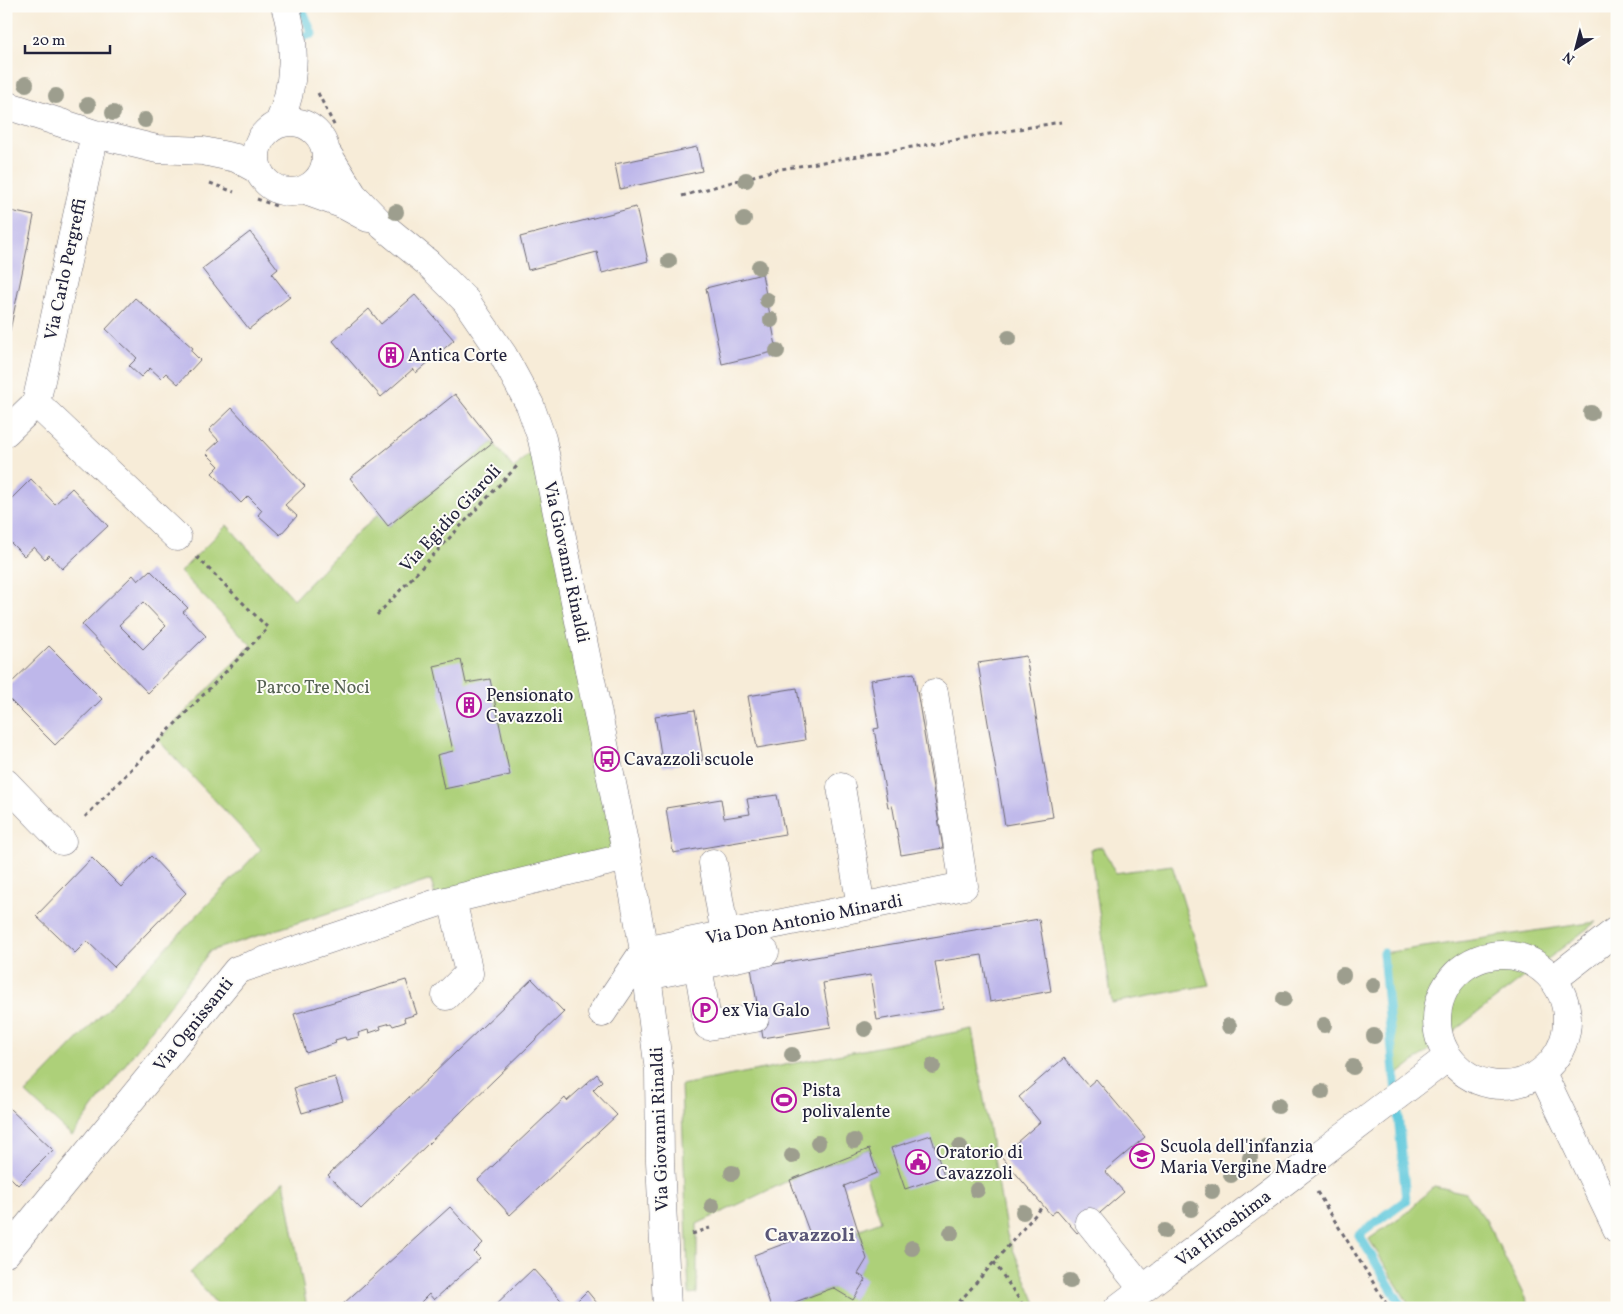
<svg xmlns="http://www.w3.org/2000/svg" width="1623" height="1314" font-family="Vollkorn,serif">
<rect width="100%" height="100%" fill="#fdfcf7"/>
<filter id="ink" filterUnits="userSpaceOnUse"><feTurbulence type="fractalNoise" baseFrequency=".02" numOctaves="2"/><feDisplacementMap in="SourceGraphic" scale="10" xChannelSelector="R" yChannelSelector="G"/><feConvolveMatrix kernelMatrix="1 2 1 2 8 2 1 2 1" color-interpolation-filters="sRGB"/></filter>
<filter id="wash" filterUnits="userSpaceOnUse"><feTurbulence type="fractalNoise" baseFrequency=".0096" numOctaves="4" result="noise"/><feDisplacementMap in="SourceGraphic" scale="20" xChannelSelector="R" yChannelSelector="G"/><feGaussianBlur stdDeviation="1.12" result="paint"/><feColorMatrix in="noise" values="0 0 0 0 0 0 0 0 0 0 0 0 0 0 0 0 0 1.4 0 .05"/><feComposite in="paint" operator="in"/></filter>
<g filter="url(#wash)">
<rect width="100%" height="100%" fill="#f7ecd8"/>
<path fill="#add079" stroke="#68795a" d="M542,439L627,857L437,903L431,880L210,951L72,1136L26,1093L261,849L158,740L251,645L180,572L227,525L294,599L361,529L379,514L389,526L493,442L514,469Z
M1102,847L1115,873L1172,865L1209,985L1112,1003L1090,849Z
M1596,922L1394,1077L1383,953Z
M972,1029L1007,1235L1038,1308H779L833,1288L858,1274L866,1259L858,1230L881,1221L866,1177L877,1172L869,1149L790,1180L697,1224V1293L689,1294L681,1085Z
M284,1181L307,1308H220L190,1273Z
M1434,1186L1466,1193L1486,1220L1530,1308H1411L1369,1239L1406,1213Z"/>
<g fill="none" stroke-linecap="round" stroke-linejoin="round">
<path stroke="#5fc8db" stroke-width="9" d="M301,6L312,34L305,36
M1383,953L1406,1200L1359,1235L1403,1308"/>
</g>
<g id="blocks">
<path fill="#beb7ea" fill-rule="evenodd" d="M697,147L702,171L620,189L615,164Z
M636,207L648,261L602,273L597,252L528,270L520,237Z
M6,210L34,216L8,340H6Z
M250,232L278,269L272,274L290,297L249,329L202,269Z
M762,274L777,351L722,364L706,288Z
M415,295L454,340L416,373L413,369L381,397L333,341L369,309L381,324Z
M135,298L193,348L191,351L200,360L178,384L166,373L161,378L150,368L141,377L129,366L137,358L106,329Z
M455,394L493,442L388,526L350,478Z
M232,408L305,486L285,505L297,516L280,535L258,515L262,510L248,496L241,503L212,473L219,466L206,453L219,441L209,430Z
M31,479L55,504L72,488L108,526L62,569L49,555L45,559L34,547L24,556L6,538V504Z
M150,570L188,608L183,612L206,636L148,693L82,625L133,575L138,581ZM143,602L166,626L143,649L119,625Z
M49,646L102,699L55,745L6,696V688Z
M1026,656L1053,817L1005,825L978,663Z
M461,660L466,683L490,679L510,775L444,789L437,755L453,751L434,666Z
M914,673L943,848L901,855L893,809L892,806L888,807L874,729L879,728L871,680Z
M797,688L805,740L757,748L748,696Z
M695,710L703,760L663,767L655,716Z
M777,795L785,834L673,853L666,808L721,799L724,818L750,814L747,799Z
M151,856L186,893L114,967L87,941L75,953L36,916L92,858L121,887Z
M1039,919L1051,991L990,1002L982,955L935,962L943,1009L877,1020L870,975L823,983L831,1027L763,1038L751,968Z
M532,979L564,1012L361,1209L328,1175Z
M406,980L417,1014L404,1018L405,1022L393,1026L391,1023L380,1026L381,1029L369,1033L368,1030L358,1033L359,1037L346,1040L345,1037L335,1040L336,1043L306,1053L294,1014Z
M1064,1058L1088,1086L1096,1079L1145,1137L1105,1171L1124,1192L1077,1233L1057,1210L1051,1215L1001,1156L1040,1122L1019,1097Z
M597,1074L602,1081L593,1090L617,1115L510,1215L478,1180L565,1098L567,1101Z
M335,1077L343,1101L302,1113L294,1088Z
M9,1108L53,1150L18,1185L6,1173V1109Z
M931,1135L944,1176L905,1189L891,1148Z
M869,1149L877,1173L844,1186L867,1259L858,1274L866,1279L853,1300L833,1288L779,1308H771L754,1255L810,1234L790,1180Z
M450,1207L483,1243L474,1252L480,1258L434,1300L429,1294L421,1302L427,1308H347L343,1304Z
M533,1269L568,1308H492Z
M587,1291L601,1308H570Z"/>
</g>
</g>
<g filter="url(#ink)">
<use href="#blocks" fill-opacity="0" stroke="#6d6972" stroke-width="1"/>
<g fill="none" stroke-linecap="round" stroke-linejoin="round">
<defs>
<path id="minor" d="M6,105L95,134L157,149L203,151L236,158L258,170
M256 157a35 35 0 1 1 70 0a35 35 0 1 1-70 0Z
M279,123C295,87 297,43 285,6
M95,134L36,403L177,537
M327,153L353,195L383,226L428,263L466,301L503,355L530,405L542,439L627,857L644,951L659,1071L660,1161L667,1308
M303,190L342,204L368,218
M6,432L36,403
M6,783L62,841
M841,787L861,907
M713,863L725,935
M1437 1020a65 65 0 1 1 130 0a65 65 0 1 1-130 0Z
M698,966L708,1026L755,1018
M647,976L765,952
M1554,979L1617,930
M446,996L469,973L452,900
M602,1013L644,951L964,886L934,693
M1542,1073L1617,1229
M1089,1222L1143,1289
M6,1253L237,970L437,903L627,857
M1118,1308L1448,1057"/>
</defs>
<use href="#minor" stroke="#6d6972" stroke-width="29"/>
<path stroke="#6d6972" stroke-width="3" stroke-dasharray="4 4" stroke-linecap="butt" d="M318,93L335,127
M210,183L234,192
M682,196L775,170L1061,122
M257,199L279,207
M377,615L518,465
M85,817L268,628L197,557
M1434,1034C1421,976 1483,931 1535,957
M1317,1192L1389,1308
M692,1234L710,1228
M994,1262L1025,1308
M954,1308L1043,1206"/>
<use href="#minor" stroke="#fff" stroke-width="28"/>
</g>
<g fill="#9d9e8e">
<circle cx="26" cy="84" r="8"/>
<circle cx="56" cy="96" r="8"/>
<circle cx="88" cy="105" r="8"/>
<circle cx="113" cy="113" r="8"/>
<circle cx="145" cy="120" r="8"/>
<circle cx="746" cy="180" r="8"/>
<circle cx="396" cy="212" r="8"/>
<circle cx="744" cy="219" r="8"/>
<circle cx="669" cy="261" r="8"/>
<circle cx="759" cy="267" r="8"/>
<circle cx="767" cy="300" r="8"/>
<circle cx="771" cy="320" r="8"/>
<circle cx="1009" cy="338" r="8"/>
<circle cx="777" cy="351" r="8"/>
<circle cx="1591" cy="413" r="8"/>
<circle cx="1343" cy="975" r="8"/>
<circle cx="1373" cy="985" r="8"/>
<circle cx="1284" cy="999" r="8"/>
<circle cx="1324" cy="1025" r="8"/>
<circle cx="1229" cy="1026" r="8"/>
<circle cx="865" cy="1029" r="8"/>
<circle cx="1374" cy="1036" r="8"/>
<circle cx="792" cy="1055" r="8"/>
<circle cx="933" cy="1066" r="8"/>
<circle cx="1353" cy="1067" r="8"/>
<circle cx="1322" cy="1092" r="8"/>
<circle cx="1278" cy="1106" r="8"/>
<circle cx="854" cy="1141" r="8"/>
<circle cx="818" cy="1143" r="8"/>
<circle cx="1267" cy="1146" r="8"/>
<circle cx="960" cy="1147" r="8"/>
<circle cx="792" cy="1156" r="8"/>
<circle cx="1250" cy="1158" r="8"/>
<circle cx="732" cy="1173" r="8"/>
<circle cx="1231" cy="1175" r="8"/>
<circle cx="977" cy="1190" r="8"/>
<circle cx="1212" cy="1191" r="8"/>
<circle cx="712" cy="1206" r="8"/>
<circle cx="1191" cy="1209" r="8"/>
<circle cx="1023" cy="1212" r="8"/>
<circle cx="1165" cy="1231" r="8"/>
<circle cx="951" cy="1233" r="8"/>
<circle cx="912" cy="1248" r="8"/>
<circle cx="1070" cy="1281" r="8"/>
</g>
</g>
<defs>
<symbol id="building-ring" viewBox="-11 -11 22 22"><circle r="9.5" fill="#fdfcf7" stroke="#b5179e" stroke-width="1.5"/><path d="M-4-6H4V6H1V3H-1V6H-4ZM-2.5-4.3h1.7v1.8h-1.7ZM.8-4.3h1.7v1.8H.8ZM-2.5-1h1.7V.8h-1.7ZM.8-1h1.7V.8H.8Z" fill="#b5179e"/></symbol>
<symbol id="bus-ring" viewBox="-11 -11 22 22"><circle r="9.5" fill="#fdfcf7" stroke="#b5179e" stroke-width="1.5"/><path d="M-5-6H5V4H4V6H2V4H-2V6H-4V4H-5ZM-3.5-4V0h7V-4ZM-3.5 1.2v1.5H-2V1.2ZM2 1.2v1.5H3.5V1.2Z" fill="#b5179e"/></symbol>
<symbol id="parking-ring" viewBox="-11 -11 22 22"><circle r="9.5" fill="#fdfcf7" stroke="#b5179e" stroke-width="1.5"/><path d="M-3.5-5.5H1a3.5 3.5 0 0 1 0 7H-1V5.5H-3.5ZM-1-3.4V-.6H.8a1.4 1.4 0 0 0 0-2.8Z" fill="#b5179e"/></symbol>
<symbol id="stadium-ring" viewBox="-11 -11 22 22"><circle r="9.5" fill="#fdfcf7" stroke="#b5179e" stroke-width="1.5"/><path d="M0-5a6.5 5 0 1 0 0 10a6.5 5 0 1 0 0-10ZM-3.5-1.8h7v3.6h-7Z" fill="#b5179e"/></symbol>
<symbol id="school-ring" viewBox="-11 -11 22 22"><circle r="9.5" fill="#fdfcf7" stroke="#b5179e" stroke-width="1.5"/><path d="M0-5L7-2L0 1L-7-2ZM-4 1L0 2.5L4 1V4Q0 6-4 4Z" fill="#b5179e"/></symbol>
<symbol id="civic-ring" viewBox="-11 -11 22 22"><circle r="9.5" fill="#fdfcf7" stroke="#b5179e" stroke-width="1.5"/><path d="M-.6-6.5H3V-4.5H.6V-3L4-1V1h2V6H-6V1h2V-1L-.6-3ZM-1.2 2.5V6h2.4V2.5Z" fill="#b5179e"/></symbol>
</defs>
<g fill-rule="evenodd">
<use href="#building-ring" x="377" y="341" width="28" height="28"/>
<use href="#building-ring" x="455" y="691" width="28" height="28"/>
<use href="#bus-ring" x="593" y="745" width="28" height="28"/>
<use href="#parking-ring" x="691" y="996" width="28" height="28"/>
<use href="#stadium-ring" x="770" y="1086" width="28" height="28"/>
<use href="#school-ring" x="1128" y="1142" width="28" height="28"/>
<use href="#civic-ring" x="904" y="1148" width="28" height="28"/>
</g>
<g text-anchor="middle" stroke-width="4" stroke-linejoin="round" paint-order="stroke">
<g font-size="18" fill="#22223b" stroke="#fdfcf7">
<text transform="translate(65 269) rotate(-78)" y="6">Via Carlo Pergreffi</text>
<text transform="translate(450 518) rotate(-47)" y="6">Via Egidio Giaroli</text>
<text transform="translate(567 562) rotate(78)" y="6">Via Giovanni Rinaldi</text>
<text transform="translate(804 919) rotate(-11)" y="6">Via Don Antonio Minardi</text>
<text transform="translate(193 1024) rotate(-51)" y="6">Via Ognissanti</text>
<text transform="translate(659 1129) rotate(-92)" y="6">Via Giovanni Rinaldi</text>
<text transform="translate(1223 1228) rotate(-37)" y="6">Via Hiroshima</text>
</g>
<g font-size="18" fill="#22223b" stroke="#fdfcf7" text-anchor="start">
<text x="408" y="361">Antica Corte</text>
<text x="486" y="701">Pensionato<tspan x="486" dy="21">Cavazzoli</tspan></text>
<text x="624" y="765">Cavazzoli scuole</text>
<text x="722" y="1016">ex Via Galo</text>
<text x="802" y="1096">Pista<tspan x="802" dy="21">polivalente</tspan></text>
<text x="1160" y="1152">Scuola dell'infanzia<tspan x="1160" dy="21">Maria Vergine Madre</tspan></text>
<text x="936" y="1158">Oratorio di<tspan x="936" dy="21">Cavazzoli</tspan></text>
</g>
<g font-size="18" fill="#535f51" stroke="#fdfcf7">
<text x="313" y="693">Parco Tre Noci</text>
</g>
<g font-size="20" font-weight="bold" fill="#595678" stroke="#fdfcf7">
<text x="810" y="1241">Cavazzoli</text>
</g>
</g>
<rect width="1623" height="1314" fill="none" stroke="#fdfcf7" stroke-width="25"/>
<g transform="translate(1576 48) rotate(216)" stroke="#fdfcf7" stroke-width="4" paint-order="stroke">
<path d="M0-4L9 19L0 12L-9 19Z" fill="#22223b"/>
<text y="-8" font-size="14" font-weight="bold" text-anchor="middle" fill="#22223b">N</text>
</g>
<path d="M25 45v8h85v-8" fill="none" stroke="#22223b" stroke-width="2.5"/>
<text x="32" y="45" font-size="15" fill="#22223b" stroke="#fdfcf7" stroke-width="4" paint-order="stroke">20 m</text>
</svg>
